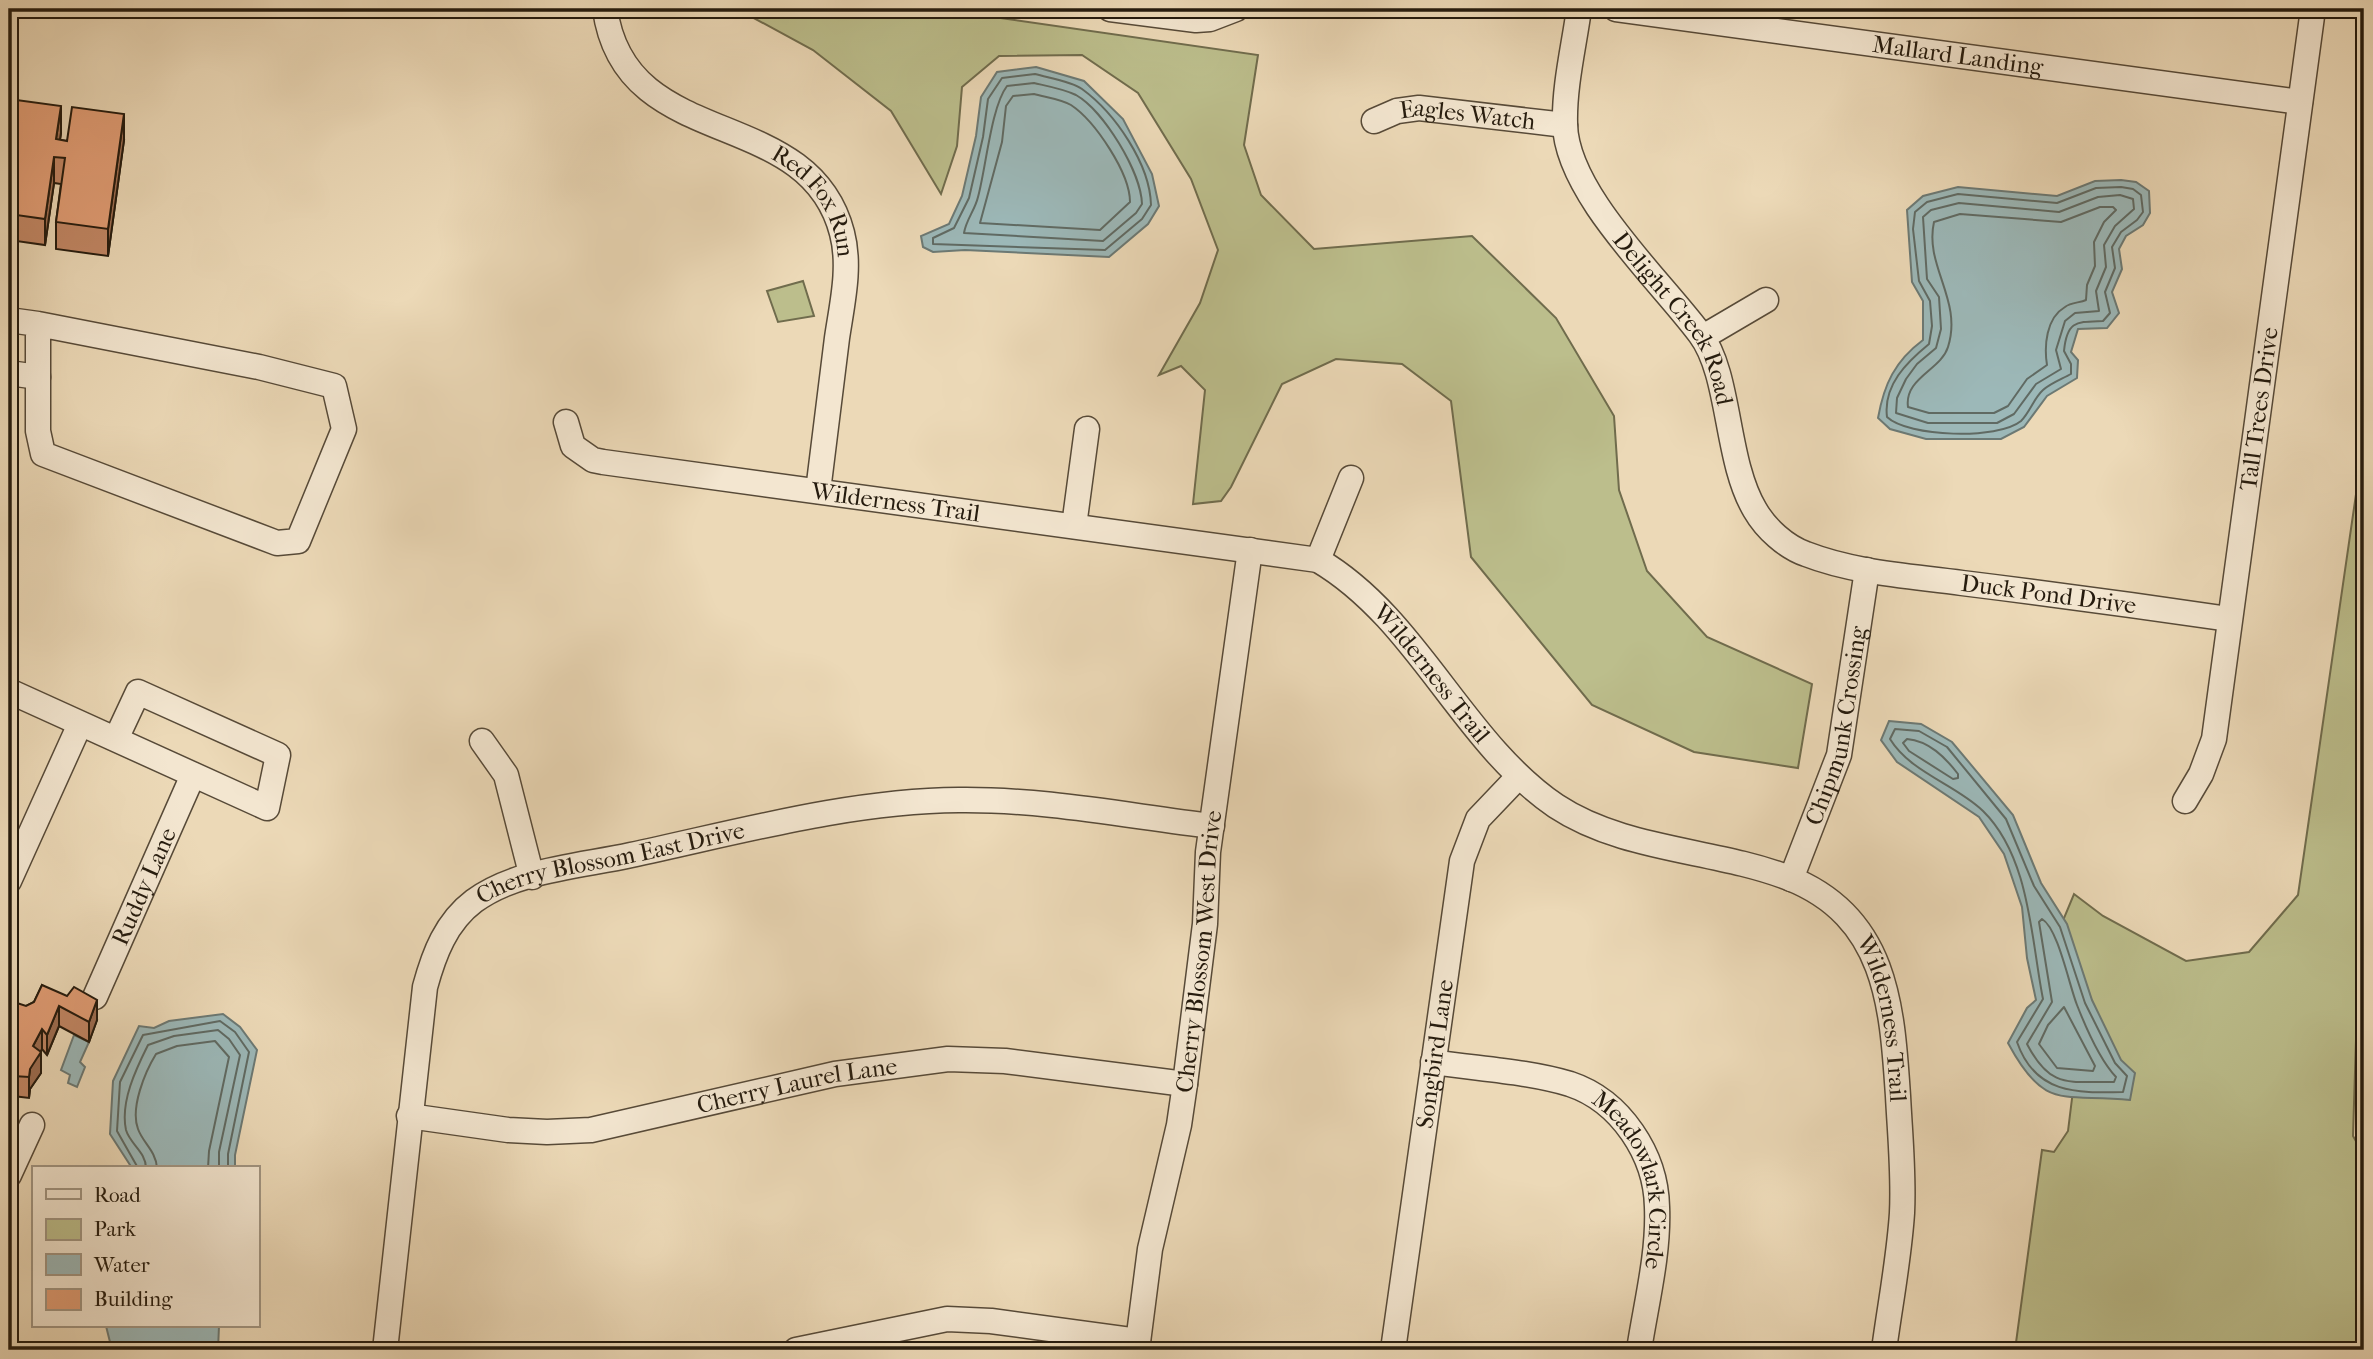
<svg xmlns="http://www.w3.org/2000/svg" width="2373" height="1359" font-family="'IM FELL French Canon',serif">
<rect width="100%" height="100%" fill="#ecd9b7"/>
<filter id="stains"><feTurbulence type="fractalNoise" baseFrequency=".00286" numOctaves="4"/><feColorMatrix values="0 0 0 0 .2 0 0 0 0 .09 0 0 0 0 .02 0 0 0 .5 -.17"/></filter>
<radialGradient id="worn" r=".72"><stop offset=".6" stop-color="#630" stop-opacity="0"/><stop offset="1" stop-color="#630" stop-opacity=".3"/></radialGradient>
<path fill="#bcbe8c" stroke="#706c4d" stroke-width="2" d="M737,9H938L1258,55L1244,145L1261,195L1314,249L1472,236L1556,318L1614,416L1619,490L1647,571L1707,637L1812,684L1798,768L1694,752L1592,705L1471,557L1451,401L1402,364L1336,359L1282,384L1231,487L1221,501L1193,504L1205,390L1181,366L1159,375L1200,303L1218,250L1191,179L1138,93L1082,55L999,56L962,87L957,146L941,194L891,111L813,50Z
M803,281L814,316L778,322L767,291Z
M2364,439V918L2359,944L2353,1136L2364,1155V1350H2015L2042,1150L2054,1152L2068,1131L2076,1066L2054,942L2074,894L2103,916L2186,961L2249,952L2298,895Z"/>
<path fill="#9cb8b8" stroke="#6c7974" stroke-width="2" d="M1036,67L1084,81L1123,119L1152,174L1159,206L1148,224L1109,257L965,250L933,252L923,247L921,236L949,224L962,196L976,136L981,97L997,72Z
M2121,180L2136,182L2149,191L2150,213L2143,225L2126,236L2119,249L2122,269L2112,292L2119,313L2107,328L2078,329L2071,352L2078,360L2077,378L2047,396L2024,427L2001,439H1926L1890,429L1878,418C1884,384 1895,361 1923,340V301L1912,282L1907,210L1923,196L1958,187L2057,196L2095,181Z
M1889,721L1921,724L1952,742L2013,815L2041,883L2067,924L2092,1000L2121,1060L2135,1073L2130,1100C2062,1093 2045,1112 2008,1043L2027,1008L2036,1000L2027,958L2022,907L2004,854L1979,817L1897,762L1881,740Z
M223,1014L240,1027L257,1050L235,1155V1168H132L110,1134L113,1081L139,1026L154,1028L169,1021Z
M74,1035L89,1042L80,1062L85,1067L77,1087L68,1083L70,1075L61,1070Z
M106,1326H219L218,1350H112Z"/>
<g fill="none" stroke-linecap="round" stroke-linejoin="round">
<path stroke="#606a63" stroke-width="2" d="M1035,74C1049,78 1071,81 1082,89C1115,113 1150,164 1151,205L1142,219L1105,250L933,244V238L954,228L969,198L983,137L988,99L1002,78Z
M1034,83C1047,86 1064,89 1076,95C1104,111 1141,172 1142,204L1136,213L1103,241L964,233C966,220 975,210 978,197C986,168 991,107 1007,86Z
M1034,94C1045,97 1061,99 1071,105C1095,121 1130,173 1130,202L1100,230L980,223L1002,142L1006,106L1013,96Z
M2121,187L2133,189L2141,195L2143,212L2137,220L2121,232L2112,247L2115,268L2105,292L2110,313L2103,321C2077,322 2067,320 2064,351L2071,364V374C2062,379 2051,383 2043,390C2034,398 2030,412 2021,421C1998,440 1908,437 1887,417C1883,385 1907,362 1929,344L1932,326L1930,301L1919,281L1913,229L1915,212L1927,202L1958,194L2057,203L2096,188Z
M2120,195L2133,199L2134,209L2115,226L2104,245L2106,267L2096,291L2099,311L2075,313L2065,321L2056,350L2061,369L2036,384L2014,414L1997,423H1928L1896,413L1897,398L1906,379L1917,364L1936,348L1941,329L1939,297L1927,279L1923,217L1931,210L1959,203L2059,212L2098,197Z
M2100,207H2113L2116,210L2104,222L2094,242L2095,266L2087,285L2086,300C2080,303 2071,302 2065,307C2046,318 2044,346 2047,365L2027,379L2008,406L1994,413H1929L1908,407C1904,378 1941,370 1948,347C1963,300 1924,266 1934,222L1960,214L2061,222Z
M1895,729L1919,731L1947,747L2006,819L2034,886L2060,927L2085,1003L2115,1063L2127,1076L2123,1092C2076,1093 2035,1094 2017,1042L2043,999C2031,939 2030,857 1983,811C1955,784 1911,773 1890,739Z
M1907,739C1929,741 1945,757 1958,774V778L1953,779L1909,751L1903,743Z
M2042,919C2058,928 2069,985 2077,1005C2086,1028 2099,1059 2116,1077L2114,1082C2069,1081 2051,1090 2027,1044L2052,1002L2039,922Z
M2064,1007L2095,1066L2093,1071L2057,1068L2039,1044L2048,1025Z
M138,1168L117,1131L120,1082L143,1035L220,1021L235,1032L249,1052L228,1154V1168
M146,1168C146,1152 130,1144 126,1130C120,1102 136,1069 148,1045L174,1036L218,1030L229,1039L240,1055L219,1152V1168
M157,1168C156,1151 143,1143 138,1129C130,1108 145,1072 156,1054L177,1046L215,1041L229,1057L209,1151L208,1168"/>
<defs>
<g id="minor">
<path id="s1" d="M605,9C625,155 808,102 842,233C851,267 842,304 837,338C831,389 824,440 818,491"/>
<path d="M1110,9L1196,20L1210,19L1236,9"/>
<path id="s2" d="M1579,9C1574,46 1564,86 1565,124C1566,193 1660,280 1700,334C1731,375 1725,460 1755,510C1766,529 1786,547 1806,554C1855,573 1911,576 1962,583C2051,594 2140,606 2229,619"/>
<path id="s3" d="M1616,9L2300,102"/>
<path id="s4" d="M1374,121L1397,111L1419,108L1565,125"/>
<path d="M9,320L38,324L259,367L334,386L344,429L298,541L277,543L43,454L38,431V324"/>
<path d="M1703,337L1766,300"/>
<path d="M9,373L38,377"/>
<path id="s5" d="M566,422L573,446L593,460L603,462L1318,560C1418,619 1461,741 1556,806C1624,851 1714,849 1789,878C1887,917 1892,1006 1898,1096C1900,1135 1904,1174 1902,1213C1899,1259 1890,1305 1884,1350"/>
<path d="M1074,526L1087,429"/>
<path d="M1318,560L1351,478"/>
<path d="M9,691L267,808L278,755L138,692L116,739"/>
<path d="M482,741L506,775L532,877"/>
<path id="s6" d="M2185,801L2201,774L2214,739L2313,9"/>
<path id="s7" d="M1791,879L1839,755L1867,570"/>
<path d="M9,881L80,724"/>
<path id="s8" d="M95,997L193,775"/>
<path id="s9" d="M1433,1062C1478,1069 1526,1071 1570,1084C1621,1101 1656,1155 1657,1207C1659,1254 1646,1304 1639,1350"/>
<path id="s10" d="M409,1116L508,1130L547,1132L591,1130L835,1074L948,1059L1005,1061L1185,1084"/>
<path d="M9,1175L32,1125"/>
<path id="s11" d="M385,1350L425,987C434,954 446,922 474,901C516,870 581,866 631,855C739,832 848,801 959,800C1044,799 1128,816 1212,826"/>
<path d="M796,1350L947,1319L991,1321L1138,1341"/>
<path id="s12" d="M1137,1350L1150,1249L1179,1125L1185,1084L1205,924L1208,852L1250,550"/>
<path id="s13" d="M1393,1350L1462,861L1478,819L1518,777"/>
</g>
</defs>
<use href="#minor" stroke="#574a38" stroke-width="27"/>
<use href="#minor" stroke="#f3e6d0" stroke-width="24"/>
</g>
<path fill="#c28765" stroke="#251b0e" stroke-width="2" d="M9,99L61,133L60,140L67,141L124,140L108,256L56,249V222L61,184L54,183L45,245L9,240Z
M42,985L97,1020L89,1042L59,1026L47,1055L42,1049L40,1052L41,1073L30,1089L29,1098L13,1096L9,1090V1020L26,1006L34,1002Z"/>
<path fill="#9e6e52" stroke="#251b0e" stroke-width="2" d="M61,106V133L57,157L56,139Z
M124,114V140L108,256V229Z
M54,157V183L45,245V219Z
M97,1000V1020L89,1042V1022Z
M59,1006V1026L47,1055V1035Z
M42,1029V1049L38,1057L41,1052V1073L30,1089L29,1098V1077L33,1046Z"/>
<path fill="#e19d75" stroke="#251b0e" stroke-width="2" d="M9,99L61,106L56,139L67,141L72,107L124,114L108,229L56,222L65,158L54,157L45,219L9,214Z
M42,985L67,996L74,987L97,1000L89,1022L59,1006L47,1035L42,1029L33,1046L41,1052L30,1069L29,1077L13,1076L9,1070V1055L12,1048L9,1046V1020L17,1003L26,1006L34,1002Z"/>
<g text-anchor="middle" stroke-width="7" stroke-linejoin="round" paint-order="stroke">
<g font-size="24" fill="#251b0e" stroke="#f3e6d0">
<text dy="8" stroke="none"><textPath href="#s3" startOffset="345">Mallard Landing</textPath></text>
<text dy="8" stroke="none"><textPath href="#s4" startOffset="96">Eagles Watch</textPath></text>
<text dy="8" stroke="none"><textPath href="#s1" startOffset="301">Red Fox Run</textPath></text>
<text dy="8" stroke="none"><textPath href="#s2" startOffset="343">Delight Creek Road</textPath></text>
<text dy="8" stroke="none"><textPath href="#s6" startOffset="402">Tall Trees Drive</textPath></text>
<text dy="8" stroke="none"><textPath href="#s5" startOffset="355">Wilderness Trail</textPath></text>
<text dy="8" stroke="none"><textPath href="#s2" startOffset="870">Duck Pond Drive</textPath></text>
<text dy="8" stroke="none"><textPath href="#s5" startOffset="943">Wilderness Trail</textPath></text>
<text dy="8" stroke="none"><textPath href="#s7" startOffset="161">Chipmunk Crossing</textPath></text>
<text dy="8" stroke="none"><textPath href="#s11" startOffset="609">Cherry Blossom East Drive</textPath></text>
<text dy="8" stroke="none"><textPath href="#s8" startOffset="121">Ruddy Lane</textPath></text>
<text dy="8" stroke="none"><textPath href="#s12" startOffset="404">Cherry Blossom West Drive</textPath></text>
<text dy="8" stroke="none"><textPath href="#s5" startOffset="1552">Wilderness Trail</textPath></text>
<text dy="8" stroke="none"><textPath href="#s13" startOffset="299">Songbird Lane</textPath></text>
<text dy="8" stroke="none"><textPath href="#s10" startOffset="394">Cherry Laurel Lane</textPath></text>
<text dy="8" stroke="none"><textPath href="#s9" startOffset="264">Meadowlark Circle</textPath></text>
</g>
</g>
<rect width="2373" height="1359" fill="none" stroke="#ecd9b7" stroke-width="35"/>
<rect x="10" y="10" width="2352" height="1338" fill="none" stroke="#251b0e" stroke-width="3.5"/>
<rect x="18" y="18" width="2338" height="1324" fill="none" stroke="#251b0e" stroke-width="2"/>
<rect x="32" y="1166" width="228" height="161" fill="#f3e6d0" stroke="#a19582" stroke-width="2"/>
<rect x="46" y="1189" width="35" height="10" fill="#f3e6d0" stroke="#a19582" stroke-width="2"/>
<text x="94" y="1202" font-size="21" fill="#251b0e">Road</text>
<rect x="46" y="1219" width="35" height="21" fill="#bcbe8c" stroke="#a19582" stroke-width="2"/>
<text x="94" y="1236" font-size="21" fill="#251b0e">Park</text>
<rect x="46" y="1254" width="35" height="21" fill="#9cb8b8" stroke="#a19582" stroke-width="2"/>
<text x="94" y="1272" font-size="21" fill="#251b0e">Water</text>
<rect x="46" y="1289" width="35" height="21" fill="#e19d75" stroke="#a19582" stroke-width="2"/>
<text x="94" y="1306" font-size="21" fill="#251b0e">Building</text>
<rect width="100%" height="100%" filter="url(#stains)"/>
<rect width="100%" height="100%" fill="url(#worn)"/>
</svg>
